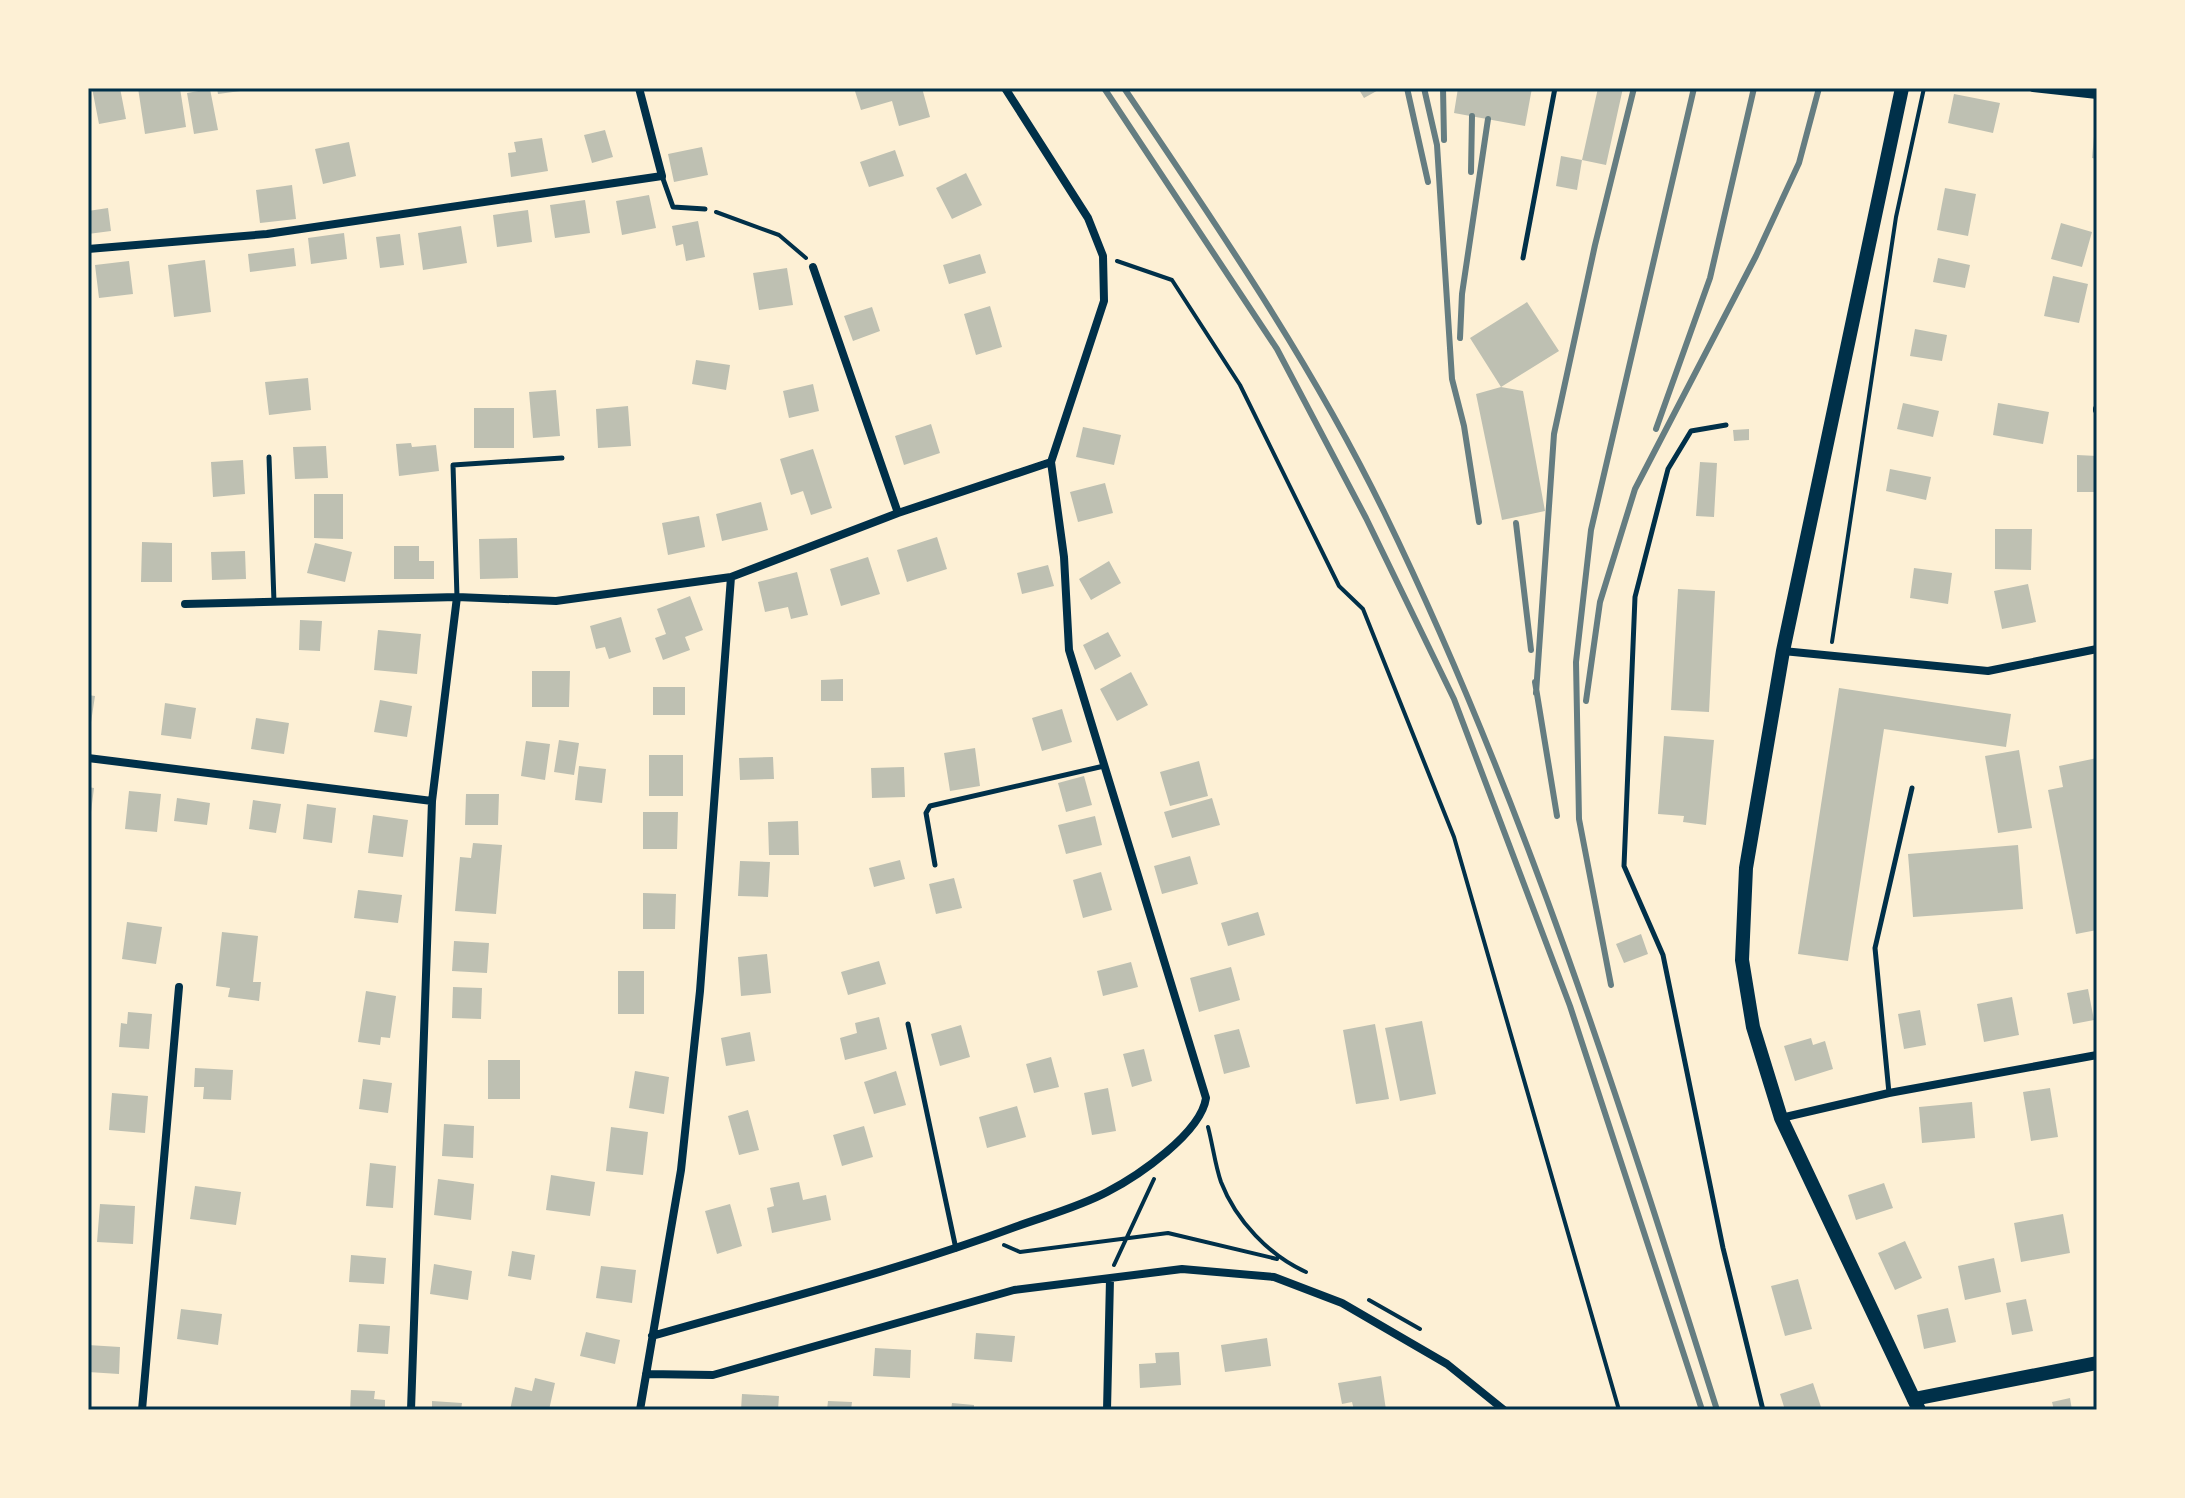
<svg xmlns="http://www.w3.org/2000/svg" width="2185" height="1498" font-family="Montserrat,sans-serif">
<rect width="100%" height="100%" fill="#fdf0d5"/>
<path fill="#bec0b2" d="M92,88H120L126,119L99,124Z
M138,88H180L186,127L145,134Z
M217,88H248V90L218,94Z
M854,88H922L930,117L899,126L892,101L861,110Z
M1358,88H1382L1364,98Z
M1458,88H1532L1525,126L1454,113Z
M1598,88H1623L1606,165L1582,160Z
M210,89L218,130L194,134L187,93Z
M1954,94L2000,103L1993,133L1948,123Z
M2095,126H2097V159L2092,158Z
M605,130L613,157L592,163L584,135Z
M542,138L548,171L511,177L508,153L516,152L514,142Z
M349,142L356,176L323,184L315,149Z
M702,147L708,175L674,182L668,154Z
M895,150L904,176L869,187L860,162Z
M1561,156L1582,160L1577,190L1556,186Z
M966,173L982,205L952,219L936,188Z
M292,185L296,219L260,223L256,190Z
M1945,188L1976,194L1968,236L1937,230Z
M649,195L656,228L622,235L616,201Z
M585,200L590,233L555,238L550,205Z
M108,208L111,231L88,234V211Z
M528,210L532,242L497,247L493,215Z
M698,221L705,257L686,261L683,244L676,246L672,226Z
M2061,223L2092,232L2082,267L2051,259Z
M461,226L467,263L423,270L418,233Z
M344,233L347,259L311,264L308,238Z
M400,234L404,265L380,268L376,237Z
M294,248L296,266L250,272L248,254Z
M980,254L986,273L949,284L943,265Z
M1938,258L1970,265L1965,288L1933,282Z
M205,260L211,312L174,317L168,265Z
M129,261L133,294L99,298L95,265Z
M787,268L793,305L759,310L753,273Z
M2053,276L2088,284L2079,323L2044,316Z
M1527,302L1559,351L1501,387L1470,338Z
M990,306L1002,347L976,355L964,314Z
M872,307L880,331L853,341L844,316Z
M1915,329L1947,335L1942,361L1910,356Z
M696,360L730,365L726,390L692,384Z
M308,378L311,410L269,415L265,382Z
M813,384L819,411L789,418L783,391Z
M1501,387L1523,391L1545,511L1502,520L1476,394Z
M556,390L560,436L533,438L529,392Z
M1903,403L1939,411L1933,437L1897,429Z
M1998,403L2049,412L2043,444L1993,435Z
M628,406L631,446L598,448L596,409Z
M474,408H514V448H474Z
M931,424L940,453L904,465L895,436Z
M1083,427L1121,435L1114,465L1076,457Z
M1749,429V440L1734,441L1733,430Z
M411,443L412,447L436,445L439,471L399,476L396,444Z
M326,446L328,478L295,479L293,447Z
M813,449L832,508L811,515L803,491L791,495L780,459Z
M2077,455L2097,456V492H2077Z
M243,460L245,494L213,497L211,462Z
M1700,462L1717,463L1714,517L1696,516Z
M1890,469L1931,477L1926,500L1886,491Z
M1105,483L1113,513L1078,522L1070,492Z
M314,494H343V539L314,538Z
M761,502L768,530L722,541L716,514Z
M699,516L705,547L668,555L662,523Z
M1995,529H2032L2031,570L1995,569Z
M937,537L947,569L907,582L897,550Z
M517,538L518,578L480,579L479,539Z
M142,542L172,543V582H141Z
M315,543L352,552L345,582L307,573Z
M394,546H419V561H434V579H394Z
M245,551L246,579L212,580L211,552Z
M868,557L880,594L841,606L830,569Z
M1109,561L1121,583L1091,600L1079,579Z
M1048,565L1054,586L1022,594L1017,573Z
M1914,568L1952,573L1948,604L1910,598Z
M797,572L808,615L791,619L788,607L765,612L758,582Z
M2028,584L2036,622L2002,629L1994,591Z
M1678,589L1715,591L1709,712L1671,710Z
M690,596L703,630L685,637L690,650L663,660L655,638L666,634L657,609Z
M621,617L631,652L609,659L605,647L596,649L590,626Z
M300,620L322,621L320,651L299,650Z
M378,630L421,634L417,674L374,670Z
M1108,632L1121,656L1095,670L1083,645Z
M532,671H570L569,707H532Z
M1131,672L1148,705L1117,721L1100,689Z
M843,679V701H821V680Z
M653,687H685V715H653Z
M1839,688L2011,714L2006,747L1884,729L1848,961L1798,954Z
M88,695L95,696L90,729H88Z
M380,700L412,706L407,737L374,732Z
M165,703L196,708L191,739L161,735Z
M1062,709L1072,742L1042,751L1032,718Z
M256,718L289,723L284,754L251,749Z
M1664,736L1714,740L1706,825L1683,822L1684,816L1658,814Z
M559,740L579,743L574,775L554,772Z
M526,741L550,744L545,780L521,776Z
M975,748L980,786L950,791L944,753Z
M2019,750L2032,828L1998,833L1985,756Z
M649,755H683V796H649Z
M773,757L774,779L740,780L739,758Z
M2097,758L2094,816L2097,930L2076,934L2048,790L2063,787L2059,766Z
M1199,761L1208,796L1170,806L1160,772Z
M579,766L606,769L602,803L575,800Z
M904,767L905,797L872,798L871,768Z
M1084,776L1092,805L1066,812L1058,783Z
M88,787L94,788L90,820H88Z
M129,791L161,794L157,832L125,829Z
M466,794H499L498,825H465Z
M177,798L210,803L207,825L174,821Z
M1212,798L1220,825L1172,838L1164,812Z
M253,800L281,804L276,833L249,829Z
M307,804L336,808L332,843L303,839Z
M643,812H678L677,849H643Z
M373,815L408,820L403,857L368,853Z
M1095,816L1102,845L1066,854L1058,825Z
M798,821L799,855H769L768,822Z
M473,843L502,845L496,914L455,911L460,857L471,858Z
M2018,845L2023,909L1913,917L1908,854Z
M1190,856L1198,884L1162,894L1154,866Z
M900,860L905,879L874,887L869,868Z
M740,861L770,862L768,897L738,896Z
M1101,872L1112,910L1083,918L1073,880Z
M954,878L962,908L936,914L929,884Z
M358,890L402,895L398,923L354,918Z
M643,893L676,894L675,929H643Z
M1258,912L1265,935L1228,946L1221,923Z
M127,922L162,927L156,964L122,959Z
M222,932L258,936L253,982H261L259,1001L228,997L230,988L216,986Z
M1641,934L1648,954L1624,963L1616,944Z
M454,941L489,943L487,973L452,971Z
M767,954L771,993L741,996L738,957Z
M879,961L886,984L848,995L841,972Z
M1131,962L1138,987L1103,996L1097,971Z
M1231,967L1240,1000L1199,1012L1190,978Z
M618,971H644V1014H618Z
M453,987L482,988L481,1019L452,1018Z
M2088,989L2094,1020L2073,1024L2067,993Z
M366,991L396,996L390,1038L381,1037L380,1045L358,1042Z
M2012,997L2019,1035L1984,1042L1977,1004Z
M1920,1010L1926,1045L1904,1049L1898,1014Z
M128,1012L152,1014L149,1049L119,1047L121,1023L127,1024Z
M879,1017L887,1049L845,1060L840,1038L857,1033L855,1023Z
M1422,1021L1436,1094L1400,1101L1385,1028Z
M1375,1024L1389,1099L1356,1104L1343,1030Z
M961,1025L970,1057L940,1066L931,1034Z
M1239,1029L1250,1067L1224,1074L1214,1035Z
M750,1032L755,1061L726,1066L721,1038Z
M1811,1038L1813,1045L1825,1041L1833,1069L1795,1081L1784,1046Z
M1144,1049L1152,1081L1132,1087L1123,1054Z
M1051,1057L1059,1087L1034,1093L1026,1064Z
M488,1060H520V1099H488Z
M195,1068L233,1070L231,1100L203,1099L204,1087H194Z
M635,1071L669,1077L664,1114L629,1108Z
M896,1071L906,1105L874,1114L864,1082Z
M363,1079L392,1083L388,1113L359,1109Z
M1108,1088L1116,1131L1092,1135L1084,1093Z
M2050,1088L2058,1137L2031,1141L2023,1092Z
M112,1093L148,1096L145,1133L109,1130Z
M1972,1102L1975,1138L1922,1143L1919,1107Z
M1017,1106L1026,1137L987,1148L979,1117Z
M748,1110L759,1150L739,1155L728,1116Z
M444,1124L474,1126L473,1158L442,1156Z
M864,1126L873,1157L842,1166L833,1135Z
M611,1127L648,1132L643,1175L606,1171Z
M370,1163L396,1166L393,1208L366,1206Z
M551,1175L595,1182L590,1216L546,1210Z
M438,1179L474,1184L471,1220L434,1215Z
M799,1182L803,1200L826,1195L831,1220L772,1233L767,1208L774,1206L770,1188Z
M1884,1183L1893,1208L1856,1220L1848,1195Z
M195,1186L241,1192L236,1225L190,1219Z
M100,1204L135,1206L133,1244L97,1242Z
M730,1204L742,1246L717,1254L705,1211Z
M2063,1214L2070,1253L2021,1262L2014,1223Z
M1905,1241L1922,1278L1895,1290L1878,1253Z
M512,1251L535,1255L531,1280L508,1276Z
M351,1255L386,1258L384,1284L349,1282Z
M1994,1258L2001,1292L1965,1300L1958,1266Z
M434,1264L472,1271L468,1300L430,1294Z
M601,1266L636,1270L632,1303L596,1298Z
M1798,1279L1812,1329L1785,1336L1771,1286Z
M2026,1299L2033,1331L2012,1335L2006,1303Z
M1948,1308L1956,1342L1924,1349L1917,1315Z
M181,1309L222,1314L218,1345L177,1339Z
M359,1324L390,1326L388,1354L357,1352Z
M586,1332L620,1340L615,1364L580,1356Z
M976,1333L1015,1336L1012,1362L974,1359Z
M1267,1338L1271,1366L1225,1372L1221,1345Z
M88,1345L120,1347L119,1374L88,1372Z
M875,1348L911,1350L910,1378L873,1376Z
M1179,1352L1181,1385L1140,1388L1139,1364L1156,1363L1155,1353Z
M1381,1376L1386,1410H1354L1352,1402L1342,1404L1338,1383Z
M535,1378L555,1383L549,1410H510L515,1387L532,1391Z
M1813,1383L1822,1410H1785L1780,1394Z
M351,1390L375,1391L374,1399L385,1400V1410H350Z
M742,1394L779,1396L778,1410H741Z
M2070,1398L2072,1410H2054L2052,1402Z
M432,1401L462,1403L461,1410H432Z
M828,1401L852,1402L851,1410H827Z
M952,1403L974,1405V1410H951Z"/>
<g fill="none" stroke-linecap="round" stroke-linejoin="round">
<path stroke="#003049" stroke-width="4" d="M716,212L779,235L806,258
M1117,261L1172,280L1240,385L1339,586L1363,609L1454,837L1619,1410
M1832,642L1896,217L1924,88
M1208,1127C1213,1146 1215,1165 1221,1182C1236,1221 1270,1256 1306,1272
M1004,1245L1020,1252L1168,1233L1277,1259
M1114,1265L1154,1179
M1369,1300L1420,1329"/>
<path stroke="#003049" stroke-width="5" d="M662,176L673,207L705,209
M1523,258L1555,88
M1726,425L1691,431L1668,469L1635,597L1624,866L1663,955L1723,1248L1763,1410
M269,457L274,602
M457,597L453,465L562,458
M935,865L926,813L930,806L1104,766
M908,1024L956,1249
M1889,1093L1875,948L1912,788"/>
<path stroke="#003049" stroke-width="8" d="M2033,88L2097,95
M88,249L267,234L662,176L639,88
M813,267L898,513
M2097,410V409
M185,604L457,597L556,601L731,577L898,513L1051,462
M1783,651L1988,671L2097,649
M88,758L432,801
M1781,1118L1889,1093L2097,1055
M652,1336C774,1301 897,1271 1015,1227C1045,1216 1079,1207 1107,1192C1138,1176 1201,1133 1206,1098L1069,650L1064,557L1051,462L1104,301L1103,256L1088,218L1005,88
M646,1374L713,1375L1014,1290L1182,1269L1274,1277L1342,1303L1447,1364L1504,1410
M142,1410L179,987
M411,1410L432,801L457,597
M640,1410L681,1170L700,991L731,577
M1107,1410L1110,1279"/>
<path stroke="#003049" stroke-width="14" d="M1914,1399L2097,1363"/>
<path stroke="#003049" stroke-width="14" d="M1902,88L1783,651L1746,868L1742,960L1753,1027L1781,1118L1919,1410"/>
<path stroke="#657d81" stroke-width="6" d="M1104,88L1277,349L1366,518L1454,699L1570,1006L1702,1410
M1124,88C1217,226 1311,362 1384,512C1524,799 1621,1106 1717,1410
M1407,88L1428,182
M1424,88L1437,145L1452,379L1464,426L1479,522
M1443,88L1444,140
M1471,172L1472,116
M1460,338L1462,294L1488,119
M1656,429L1710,278L1754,88
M1516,523L1531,650
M1535,682L1557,816
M1536,693L1554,434L1595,245L1634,88
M1586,701L1600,602L1635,489L1756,256L1799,163L1819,88
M1611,985L1579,819L1576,662L1591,530L1694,88"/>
</g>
<rect width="2185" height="1498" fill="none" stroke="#fdf0d5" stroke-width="180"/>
<rect x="90" y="90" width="2005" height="1318" fill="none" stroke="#003049" stroke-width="3"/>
</svg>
